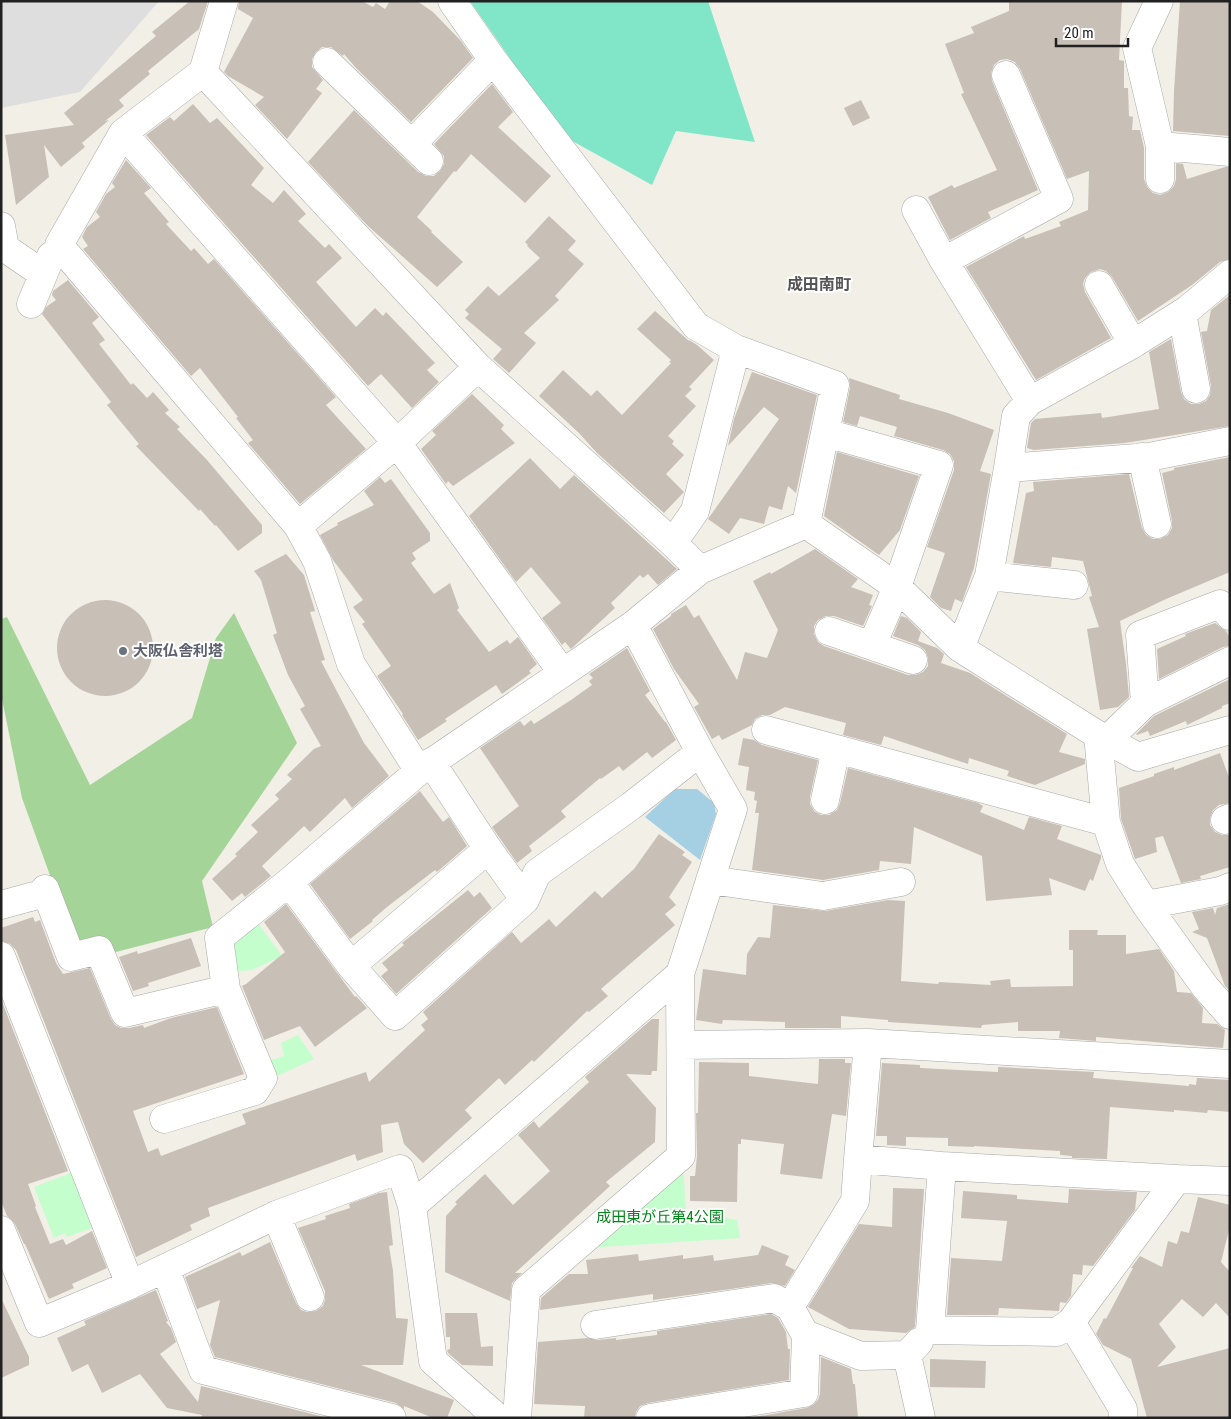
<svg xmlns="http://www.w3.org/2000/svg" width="1231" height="1419" font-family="'Roboto Condensed','Noto Sans JP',sans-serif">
<rect width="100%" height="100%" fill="#f2efe7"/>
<path fill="#dfdede" d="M1,1H159L80,92L1,108Z"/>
<path fill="#a5d499" d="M234,613L297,743L202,881L213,927L81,961L22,798L1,694V619L7,617L90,785L192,718L216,638Z"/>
<path fill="#c3fecc" d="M256,920L282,956L252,970L238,971L227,964V943Z
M298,1035L314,1059L273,1078L268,1070L271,1060L284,1056L281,1043Z
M683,1163L686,1211L737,1220L740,1238L586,1248Z
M71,1173L92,1228L67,1237L65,1233L54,1238L34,1187Z"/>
<path fill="#80e6c7" d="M470,1H708L755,142L676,131L652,185L565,137Z"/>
<path fill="#a5cfe3" d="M675,789H697L714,803L716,814L700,860L645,817Z"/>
<path fill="#c8bfb6" d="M190,1H208L199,29L148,71L150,74L119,100L124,106L105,121L109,120L82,143L85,147L61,167L44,145L49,177L16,205L5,135L74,125L64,113L156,36L152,32Z
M239,1H362L373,7L376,3L385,9L390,1H417L433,12L461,41L473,58L411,122L356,68L344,54L343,56L331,47H322L316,52L312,59V67L323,80L316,89L322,93L287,139L255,105L264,97L228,76L224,72L253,18L238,9Z
M1009,1H1122L1119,60L1124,61V88H1128L1129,116L1133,117L1132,130H1140L1144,148V179L1147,187L1153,193L1160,195L1168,192L1174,186L1176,179V163L1183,164L1187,179L1225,167H1230V259L1220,262L1192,285L1138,321L1112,277L1106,271L1100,269L1091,272L1085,278L1083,284L1085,292L1111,338L1036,380L966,267L1024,236L1025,239L1061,226L1059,222L1088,210L1089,171L1067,179L1020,69L1015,62L1007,59L1000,60L994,65L991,73L992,81L1038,190L988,212L991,218L950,240L928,197L952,185L954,188L997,170L961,94L964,93L945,44L974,33L971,27L1009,11Z
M1180,1H1230V136L1173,131L1174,91Z
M492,84L513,112L498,127L551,176L525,203L471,154L456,172L454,171L417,217L432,231L431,232L463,262L437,287L368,226L308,162L354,110L418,172L426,176H434L440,171L444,164V156L434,144Z
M861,100L870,118L853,126L844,108Z
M193,104L210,123L217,118L264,168L251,185L273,203L284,190L306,214L298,221L325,248L329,244L342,258L316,282L356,327L375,308L383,316L386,312L435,363L427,370L439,382L412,408L381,374L368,386L146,135L170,117L174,121Z
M126,160L151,188L144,193L169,222L166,224L191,251L194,248L208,264L214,259L336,397L326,405L366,449L300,504L248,443L253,440L236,418L238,417L200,368L191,376L83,249L88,246L82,237L87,227L100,217L96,212L106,194L115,187L112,183Z
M549,216L576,241L568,250L584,264L555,296L559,300L524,333L536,343L509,373L493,359L502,349L465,318L469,314L465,310L488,286L499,296L540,258L527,246L528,245L525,242Z
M68,280L99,317L92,323L105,340L99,344L131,385L133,383L147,398L153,392L169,410L165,413L180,427L177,429L207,460L262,525V533L238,551L216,525L215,526L200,509L199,511L136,446L139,444L107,405L111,402L42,314L46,307L56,300L52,295L53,291Z
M1230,295V426L1125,443L1034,450L1027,448L1031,423L1035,419L1101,413L1102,418L1159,409L1149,352L1171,339L1181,392L1184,399L1191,404H1199L1206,401L1210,395L1211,386L1201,332L1207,331L1211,310Z
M655,311L689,341V340L697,345L714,360L689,387L692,389L685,396L696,406L668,436L674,441L672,444L684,455L666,474L684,492L664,513L597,453L579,433L539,396L563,370L591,396L597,390L622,415L671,363L669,362L671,360L637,329Z
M752,372L817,395L796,493L788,486L782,510L769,506L764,524L740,518L729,534L708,519L779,419L764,407L728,446L734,419Z
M849,378L900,395L899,399L948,413L994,430L980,471L991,474L974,568L962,602L955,599L951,611L941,608L930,597L945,553L927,547L954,470V461L950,454L943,450L894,436L897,427L860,416L857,426L843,422L850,388Z
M472,394L504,425L501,429L515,443L453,486L448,481L446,484L421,449L436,435L432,431Z
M837,452L919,476L900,530L879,555L824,516Z
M1230,457V572L1166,599L1120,621L1126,664L1129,697L1118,707L1100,710L1087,629L1099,627L1089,597L1092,596L1083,561L1052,557L1051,567L1013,563L1026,493L1034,491L1033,482L1129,474L1142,528L1146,535L1153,539H1160L1168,535L1172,528V521L1162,473L1174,470V468Z
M530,458L560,489L574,475L677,569L658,585L648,574L643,578L640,575L611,603L615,608L571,649L565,642L562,645L542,618L561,603L531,567L516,582L469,516Z
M380,477L385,483L391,479L430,533V541L412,553L416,559L411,563L434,594L450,583L459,608L457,610L489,652L507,640L510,644L518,637L537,664L529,671L531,673L502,694L496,685L445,719L447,721L418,740L402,715L403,714L377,676L391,666L362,624L365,622L353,607L363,600L333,560L320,535L338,525L337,523L374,505L364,491Z
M815,549L858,579L851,587L873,595L869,605L872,606L863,626L834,616H826L818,620L814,626V634L818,642L824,646L908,675H916L923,672L928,666V658L925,650L918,645L893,636L901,616L907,618L921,632L918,641L937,648L944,654L941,663L970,673L1067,734L1059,752L1085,759V764L1035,785L1007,776L1009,771L969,758L968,764L884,736L881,745L843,735L846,723L785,707L770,715H762L755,719L752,725L722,740L719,735L712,739L694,707L699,704L674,669L653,629L671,616V614L686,605L694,618L699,615L737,680L745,652L767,658L778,630L753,581L770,572L771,574Z
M286,554L304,575L315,611L310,612L325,660L321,661L364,743L389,776L352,808L345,798L310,832L304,826L262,866L271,876L245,897L242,893L232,901L212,879L237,856L235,854L258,832L251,825L279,799L275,795L292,779L287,775L314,749L321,746L300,709L305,706L288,675L273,635L277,633L261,580L254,571Z
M57 648a48 48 0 1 1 96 0a48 48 0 1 1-96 0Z
M1215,623L1226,631L1230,638V646L1223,647L1159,679L1157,649L1186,636L1185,634Z
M627,648L650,691L645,695L665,722H666L676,740L652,758L647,752L623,771L619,766L601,779L600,778L561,811L566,817L529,846L532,851L517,863L492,827L519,806L480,748L520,721L524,726L531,720L534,724L571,700L592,685L589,681L593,678L589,674Z
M1230,679V703L1222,706V708L1187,725L1186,721L1150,736L1148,731L1137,735L1136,734L1154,716Z
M743,738L754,740L762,745L818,760L810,797V804L814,811L821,815H829L837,810L840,803L848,768L978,803L983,806L980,812L1024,830L1029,817L1062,826L1057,839L1101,855V858L1093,881L1090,879L1085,891L1049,878L1052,895L986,901L982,856L914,827L911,864L880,861L879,870L823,880L752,870L759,813H755L757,801L754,800L755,792L746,790L749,767L738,765Z
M1220,753L1230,780V803L1219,805L1213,810L1210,818V825L1215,832L1222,835H1230V867L1200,876L1201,879L1181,883L1163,836L1155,838L1157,852L1135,859L1121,819L1119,788L1154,776V774L1174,767V770Z
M420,791L443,822L449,817L467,846L437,872L435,870L387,907L372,920L373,921L350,939L310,884Z
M659,834L685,852L682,855L692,862L669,897L676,905L665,914L675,925L601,989L608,996L589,1012L587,1011L534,1062L532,1060L505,1085L499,1078L465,1110L472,1118L423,1163L404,1144L398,1122L381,1125L383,1152L357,1161L355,1154L208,1208L210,1216L190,1225L192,1230L136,1257L16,950L10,944L1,941V928L33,917L35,922L40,920L56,963L63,974L90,968L111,1019L115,1025L121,1028H129L143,1025L144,1028L171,1018L217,1007L244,1074L133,1111L148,1152L158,1148L161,1156L246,1124L242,1114L366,1072L369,1082L425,1030L421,1025L428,1019L423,1012L512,932L521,943L549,919L556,927L595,891L602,898L634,869Z
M468,890L474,897L480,892L492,908L396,994L381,976L388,970L382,963L404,945L402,943Z
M888,900L905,901L901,981L938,984L939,982L991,985L990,981L1010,979L1011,987L1073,986V950H1069V930H1098L1097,935H1126V954L1159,949L1174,971L1177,992L1191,993L1203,1008L1202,1023L1217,1024L1225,1030L1223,1048L1096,1037V1041L1059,1038L1060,1031H1018V1022L982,1025L981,1028L888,1022V1020L841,1016V1028H785V1022L723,1020L722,1024L696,1020L703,969L746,975L747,954L758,937L770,938L773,905L825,911Z
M286,904L355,997L356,996L367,1008L315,1047L300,1026L264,1040L242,986L246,984L285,952L264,922Z
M1230,904V991L1225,986L1207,938L1192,932L1199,929L1192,912L1213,908L1215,915L1217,908Z
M191,938L201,966L148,983L149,986L133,991L119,957L137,951L138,954Z
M1,999L68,1171L28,1184L36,1206L35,1207L50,1244L63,1239L66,1245L92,1231L107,1268L72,1284L74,1288L49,1299L25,1244H24L15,1224L7,1216L1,1201Z
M652,1019H659L657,1071H652L651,1075L626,1074L656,1108L655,1142L606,1182L610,1186L515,1273H522L512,1283L510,1301L445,1272L446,1216L457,1204L455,1202L485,1174L513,1205L550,1171L518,1135L534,1121L539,1128L589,1082L585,1077Z
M819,1059H845V1063H851L846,1116L832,1114L822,1179L780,1174L784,1144L741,1139V1144H738L737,1202L690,1201V1176H695L697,1156L696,1113H698L699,1062L749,1063V1076L818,1084Z
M882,1063L920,1065V1068L998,1072V1067L1094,1072L1093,1078L1189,1086V1084L1196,1085L1197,1078L1230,1080V1112L1208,1110L1207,1113L1174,1110V1112L1110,1107L1107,1159L1072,1158V1156L1060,1155V1151L974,1146V1147L948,1146V1138L906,1137V1146L887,1145V1136H876Z
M893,1188L924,1189L915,1327L906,1333L849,1329L808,1307L859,1224L892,1227Z
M1069,1189L1137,1192L1135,1210L1093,1266L1083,1265L1082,1275L1073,1274L1071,1296L1066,1303L1060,1302L1059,1311L999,1308L998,1315H947L951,1258L1002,1261L1007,1221L961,1218L963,1191L1017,1195V1199L1068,1203Z
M387,1192L393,1245L389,1246L393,1271L396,1318L408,1319L403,1365H361L454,1400L447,1418H433L404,1406V1409L396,1403L215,1357L210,1345L220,1300L197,1309L185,1277L223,1260L240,1252L242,1256L270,1242L296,1303L301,1310L307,1312L316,1311L323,1306L325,1300V1291L298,1228L326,1219L325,1216L350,1208L349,1204L379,1193Z
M1198,1197L1230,1205V1226L1221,1262L1230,1272V1318L1216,1303L1203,1317L1182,1299L1159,1324L1176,1347L1157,1367L1230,1348V1418H1147L1131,1359L1103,1345L1096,1334L1104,1318L1106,1319L1133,1268H1131L1140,1256L1162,1267L1168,1241L1177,1244L1181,1231L1189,1233Z
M762,1245L789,1256L785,1265L795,1270L785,1286L772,1283L653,1300V1294L540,1310L541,1298L569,1274H588L586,1260L638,1254L639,1261L683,1255V1259L713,1255L714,1261L758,1255Z
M156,1290L168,1321L166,1322L171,1328L176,1342L160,1354L198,1402L201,1386L328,1418H201L202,1415L167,1408L140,1374L102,1393L88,1364L72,1372L57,1338L86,1325L84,1321Z
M1,1298L29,1357V1365L1,1378Z
M445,1313H477L481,1347L493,1346V1366L462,1365L448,1353L447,1350L450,1349V1337H446Z
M771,1314L778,1318L786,1332L788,1349H790L789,1380L648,1403L640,1406L636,1412L635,1418H584L585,1406L534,1404L538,1342L588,1338L597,1340L616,1338V1340L657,1335V1331Z
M821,1357L851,1369L853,1384H855L858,1418H749L806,1408L813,1405L818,1400L820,1394Z
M930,1359L986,1361L985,1388L930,1387Z"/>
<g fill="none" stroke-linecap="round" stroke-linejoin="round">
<defs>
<path id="minor" d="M224,1L203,72L123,133L59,245L298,526L317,561L351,664L419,771
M452,1L493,60L696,326L736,349L835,385L806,524
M1159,1L1137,48L1160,146V179
M327,62L429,161
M203,72L478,367L673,543L700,570
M1006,75L1059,199L944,261L1030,401L1016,416L1008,468L1149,457L1230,441
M123,133L397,443L562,672
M412,144L493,60
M1160,146L1230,152
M916,210L944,261
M1,226L5,248L43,274
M1099,285L1133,344
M31,304L51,256
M1182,313L1196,389
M1030,401L1133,344L1187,310L1230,274
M826,433L939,465L897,587L872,645
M1142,457L1157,524
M806,524L897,587L960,648L1098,735L1106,822L1120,864L1146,905L1206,988L1230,1015
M298,526L397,443L478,367
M673,543L695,511L736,349
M989,576L1074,585
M829,631L913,660
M960,648L989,576L1008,468
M1145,703L1140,635L1220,604L1230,616
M766,730L1106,822
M1098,735L1138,757L1230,730
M1107,740L1145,703L1230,661
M431,762L488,849L525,900
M825,800L836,749
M1225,820L1230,818
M710,880L823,896L901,882
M289,882L351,966L395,1016L525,900L537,873L631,806L700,752
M45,889L71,957L99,950L125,1013L226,989
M1,905L34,896
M1146,905L1220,891L1230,887
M1,956L130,1285L276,1215L400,1169L412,1206L680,974
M351,966L488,849
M681,1045L868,1043
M164,1119L255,1091L263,1078L226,989L219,938L289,882L419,771L633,625L700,570L806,524
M858,1159L868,1043L1230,1064
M1177,1179L1230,1181
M412,1206L433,1361L498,1418
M276,1215L310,1297
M1,1230L39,1323L130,1285
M165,1268L203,1370L392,1418
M1071,1322L1123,1409V1418
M595,1325L774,1298L790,1307
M805,1334L861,1356L907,1355
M919,1342L907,1355L921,1418
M517,1418L526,1290L681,1156L680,974L733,809L700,752L633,625
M650,1418L804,1393L806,1336L790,1307L855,1201L858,1159L942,1166L1177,1179L1071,1322L1057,1332L930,1330L942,1166"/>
</defs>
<use href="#minor" stroke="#a8a8a8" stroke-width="29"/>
<use href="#minor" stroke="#fff" stroke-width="28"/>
</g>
<circle fill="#6b7280" stroke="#fff" stroke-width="2" cx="123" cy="651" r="5"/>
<g text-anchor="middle" stroke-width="4" stroke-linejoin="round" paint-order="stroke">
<g font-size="15" font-weight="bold" fill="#5b616d" stroke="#fff" text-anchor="start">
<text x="133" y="656">大阪仏舎利塔</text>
</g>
<g font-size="15" fill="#04851a" stroke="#fff">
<text x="660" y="1222">成田東が丘第4公園</text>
</g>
<g font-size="16" font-weight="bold" fill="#545454" stroke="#fff">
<text x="819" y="290">成田南町</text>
</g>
</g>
<rect width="1231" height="1419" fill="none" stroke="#212121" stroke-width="5"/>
<path d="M1056 38v8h72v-8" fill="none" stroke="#212121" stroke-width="2.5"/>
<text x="1064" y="38" font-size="15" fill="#212121" stroke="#ffffff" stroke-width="4" paint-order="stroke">20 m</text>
</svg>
